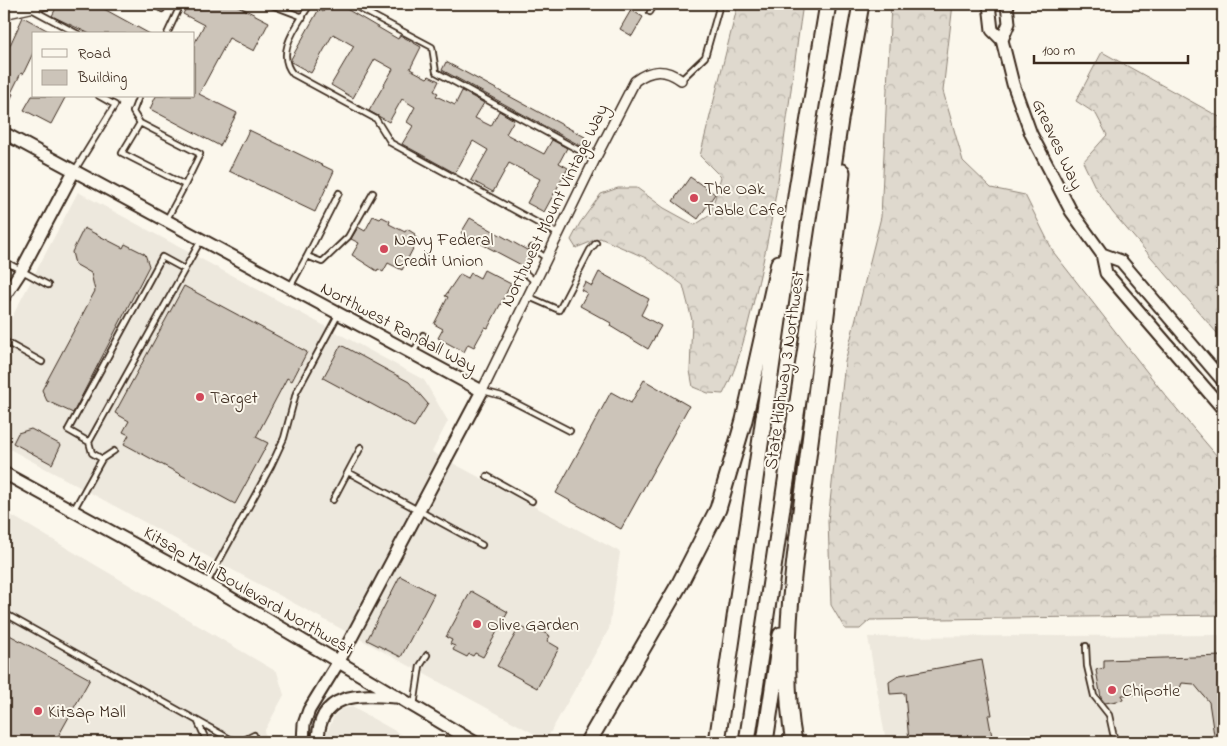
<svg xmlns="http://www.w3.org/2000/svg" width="1227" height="746" font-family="'Indie Flower',sans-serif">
<defs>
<pattern id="forest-crowns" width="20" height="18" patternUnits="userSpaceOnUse" patternTransform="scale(1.25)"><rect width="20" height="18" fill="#dfd9ce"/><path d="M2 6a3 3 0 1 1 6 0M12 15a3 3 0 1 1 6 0" fill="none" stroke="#c0bab0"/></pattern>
</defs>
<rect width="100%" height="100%" fill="#fbf7ec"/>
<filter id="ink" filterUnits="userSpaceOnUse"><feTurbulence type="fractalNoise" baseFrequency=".02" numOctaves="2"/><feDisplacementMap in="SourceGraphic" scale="10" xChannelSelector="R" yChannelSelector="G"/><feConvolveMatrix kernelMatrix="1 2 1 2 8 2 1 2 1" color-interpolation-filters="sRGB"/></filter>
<g filter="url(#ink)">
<path fill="#ede8dd" d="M78,192L424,380L448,421L432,452L620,552L609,629L546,740L4,446V332Z
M4,511L277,672L284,695L264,732L270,742H4Z
M1223,635V742H886L868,637Z
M352,707L415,742H325L327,733L334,716L342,709Z"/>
<path fill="url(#forest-crowns)" stroke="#8d8276" d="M738,4H803C788,103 779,203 754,300C746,332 739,365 723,394L708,393L693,387L690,371L692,320L683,285L646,258L600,238L576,248L571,240L580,223L601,194L618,188H637L664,208L695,225L710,215L721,177L700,156Z
M891,4H953L943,91L963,161L991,188L1025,195L1054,253L1165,395L1223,463V615L870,620L860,629H845L831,605L828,521L845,362L881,217Z
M1102,52L1223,119V340L1113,213L1095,187L1083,162L1107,135L1096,114L1076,101Z"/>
<path fill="#ccc4b9" stroke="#3b2a1e" d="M58,4H95L150,34H90L52,16Z
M188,4H234L269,22L254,51L229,38L199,94L237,113L220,146L150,109L156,96H194V44L204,25L183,14Z
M328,4H338L398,39L400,35L421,47L410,69L427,78L429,76L439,81L434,91L438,93L436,96L455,105L462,91L484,103L475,118L491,126L499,111L514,120L506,134L544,154L552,140L567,148L559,163L568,168L544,212L527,203L540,179L509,163L493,192L471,180L488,150L473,141L455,173L402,144L413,126L407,122L415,107L402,99L389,122L369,111L393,69L375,59L353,98L331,85L354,46L333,34L311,73L291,62V59L319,9L323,12Z
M631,10L643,17L632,36L620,29Z
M23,17L54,34H34V51L23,74L21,73L11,93L13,94L4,112V58Z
M446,62L585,137L581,146L442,70Z
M32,96H66L51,124L24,110Z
M249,130L334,171L315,212L229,171Z
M690,177L715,194L698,219L673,201Z
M373,216L380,219L382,217L390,221L389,224L405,232L407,229L415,234L414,236L418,239L402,270L388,263L383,272L378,269L377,271L352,255L359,243L351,239L358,227L365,231Z
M470,218L534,254L527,268L461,233Z
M84,228L123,248L125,244L145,254L149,266L73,413L47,401L42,390L95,291L91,273L75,264L72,252Z
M484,270L511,284L488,328L485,327L474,347L468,344L464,352L438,338L443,329L434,324L448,297L445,296L460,274L468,278L471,273L480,278Z
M599,272L649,299L641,315L661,326L648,349L610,326L611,323L580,306L587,293L581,290L585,282L592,286Z
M184,286L307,352L292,381L287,378L256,437L268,443L235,504L124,444L129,435L123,432L129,421L115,413Z
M341,345L409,382L428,404L414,427L323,378Z
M644,380L689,406L621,529L556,493L611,392L631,403Z
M31,429L61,445L52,464L13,443L18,433Z
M400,576L434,594L401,657L367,640Z
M471,591L508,612L483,657L475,653L473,656L469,654L467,657L453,650L455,646L450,644L452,640L446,637Z
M520,626L529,631L532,626L550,636L547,641L559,648L537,688L497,666Z
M4,632L90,679L55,742H4Z
M1223,656V742H1215L1209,702L1194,684L1182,683L1178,693L1122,695L1123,700L1105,703L1101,698L1096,670L1104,668V660Z
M982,660L992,715H988L993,742H909L905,693L890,694L889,682L900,675Z"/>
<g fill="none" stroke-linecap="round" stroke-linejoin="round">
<defs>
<path id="lane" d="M22,4L78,34
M152,4L162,9
M269,4L303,17
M310,4C298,25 274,52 293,74L376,119L391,143L558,234
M351,4L432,47L436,72L595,159
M650,12L655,4
M167,34L181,4
M681,80L705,57L720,4
M139,96L133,112L140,123
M75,170L115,105L99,96
M167,219L185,185L122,153L140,123L200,154L185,185
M532,248L546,258
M307,256L339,193
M4,261L48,285
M523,271L534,281
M290,287L307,256L322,262L348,237L373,193
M527,296L559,310L590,250L596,243
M4,341L42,362
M413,353L423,335
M483,391L502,396L570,431
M89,442L68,430L162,257L184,269
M102,459L92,453L89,442L201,240
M348,472L482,545
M487,476L532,501
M333,500L361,447
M73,511L102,459L114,451
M207,583L271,466L284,438L296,393L338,315
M4,613L230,739L240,742L254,735
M1086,646L1087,666L1094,696L1109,715L1115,742
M414,706L420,666L427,655
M198,722L207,742"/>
<path id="street" d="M4,16L8,13L48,4
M482,391L595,159L635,81C651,69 665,68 681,80"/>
<path id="secondary" d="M989,4L992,30L1002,40L1013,84L1031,134L1071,211L1102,254L1106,273L1223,409
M1002,40L1009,23L1007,4
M4,133L482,391L339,661L309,710L304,724L303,742
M1102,254L1121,261L1223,381
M4,297L21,271L74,171
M4,473L207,584L474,742
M318,742C318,692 359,694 395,697"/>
<path id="highway" d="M588,742L679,585L718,509L744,420L779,263
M717,742L797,189L828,4
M747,742L840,120L861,4
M765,742L781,635
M794,742C779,662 794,563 805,481C818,378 832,276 842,172"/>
</defs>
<use href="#lane" stroke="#3b2a1e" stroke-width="8"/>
<use href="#street" stroke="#3b2a1e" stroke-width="12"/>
<use href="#secondary" stroke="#3b2a1e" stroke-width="15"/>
<use href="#highway" stroke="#3b2a1e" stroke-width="19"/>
<use href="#lane" stroke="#fbf7ec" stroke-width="4.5"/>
<use href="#street" stroke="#fbf7ec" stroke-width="9"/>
<use href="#secondary" stroke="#fbf7ec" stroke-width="11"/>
<use href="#highway" stroke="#fbf7ec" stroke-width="15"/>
</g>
</g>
<g fill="#d1495b" stroke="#fbf7ec" stroke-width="2">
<circle cx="694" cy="198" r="5"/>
<circle cx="384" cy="249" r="5"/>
<circle cx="200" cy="397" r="5"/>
<circle cx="477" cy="624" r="5"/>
<circle cx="1112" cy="690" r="5"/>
<circle cx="38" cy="711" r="5"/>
</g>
<g text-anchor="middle" stroke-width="4" stroke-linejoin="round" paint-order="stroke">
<g font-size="18" fill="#3b2a1e" stroke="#fbf7ec">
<text transform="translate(1058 144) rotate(65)" y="6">Greaves Way</text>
<text transform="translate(554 205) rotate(-64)" y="6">Northwest Mount Vintage Way</text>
<text transform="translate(399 327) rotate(28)" y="6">Northwest Randall Way</text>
<text transform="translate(784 370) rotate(-82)" y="6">State Highway 3 Northwest</text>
<text transform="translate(249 590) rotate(30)" y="6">Kitsap Mall Boulevard Northwest</text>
</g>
<g font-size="18" fill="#3b2a1e" stroke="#fbf7ec" text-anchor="start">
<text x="704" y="194">The Oak<tspan x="704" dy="21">Table Cafe</tspan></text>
<text x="394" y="245">Navy Federal<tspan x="394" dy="21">Credit Union</tspan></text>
<text x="210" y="403">Target</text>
<text x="487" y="630">Olive Garden</text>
<text x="1122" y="696">Chipotle</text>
<text x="48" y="717">Kitsap Mall</text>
</g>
</g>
<rect width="1227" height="746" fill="none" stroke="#fbf7ec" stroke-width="20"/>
<rect x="10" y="10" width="1207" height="726" fill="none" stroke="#3b2a1e" stroke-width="2" filter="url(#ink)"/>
<rect x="32" y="32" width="162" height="65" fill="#fbf7ec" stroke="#aea59a"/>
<rect x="42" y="49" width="25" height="8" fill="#fbf7ec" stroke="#aea59a"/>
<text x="78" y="58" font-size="15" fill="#3b2a1e">Road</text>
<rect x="42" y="70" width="25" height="15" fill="#ccc4b9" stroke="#aea59a"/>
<text x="78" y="82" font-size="15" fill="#3b2a1e">Building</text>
<path d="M1034 55v8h154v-8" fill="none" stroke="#3b2a1e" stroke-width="2.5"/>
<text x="1042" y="55" font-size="15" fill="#3b2a1e" stroke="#fbf7ec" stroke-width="4" paint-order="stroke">100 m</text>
</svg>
